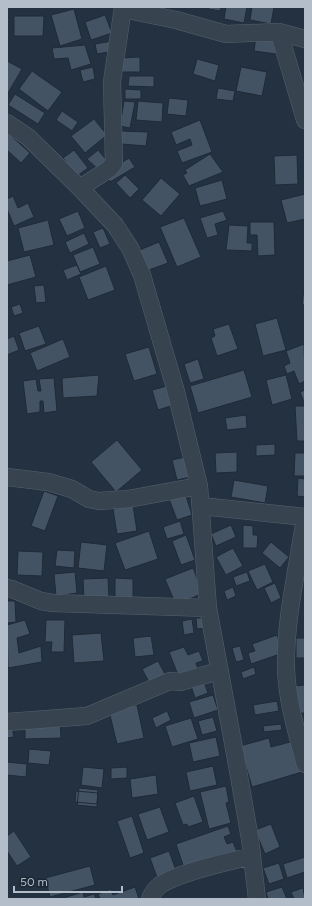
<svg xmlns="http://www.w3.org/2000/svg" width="312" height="906" font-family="Figtree,sans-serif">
<rect width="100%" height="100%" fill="#243140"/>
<path fill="#445364" stroke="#1f2a37" d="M209,7H221L220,11L208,9Z
M226,7H247L244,23L224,19Z
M252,7H274L271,24L250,20Z
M74,9L82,39L60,46L51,15Z
M105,15L112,33L91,40L85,22Z
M14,16H44L43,36H14Z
M256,36L279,40L276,54L254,51Z
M112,41L114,51L97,54L95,44Z
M85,45L91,64L71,70L68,58L54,59L52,48Z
M140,57V72H121L120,58Z
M197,59L219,65L215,81L193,74Z
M7,61L22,69L8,93L7,92Z
M93,67L95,79L83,82L80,70Z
M241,67L267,72L262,96L236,91Z
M32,71L62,92L48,111L19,89Z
M129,76H154V87L128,86Z
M218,88L235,91L233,101L216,99Z
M125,89L141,90V99H125Z
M15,94L45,113L38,124L8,105Z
M169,98L188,100L186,116L167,114Z
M124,101L135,102L130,128L120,126Z
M138,101L163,103L162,122L136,120Z
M62,111L78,122L72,131L56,120Z
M94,119L107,135L85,153L71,136Z
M200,120L212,152L182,163L177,151L192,145L190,139L176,145L171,132Z
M121,131L148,132L146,146L121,144Z
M9,134L30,153L21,163L7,150V136Z
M74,150L88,168L77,176L63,158Z
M98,150L110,164L100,171L87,159Z
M210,154L223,172L189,186L183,175L187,173L185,170Z
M297,155L298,184L275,185L274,156Z
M129,158L135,167L110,182L105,173Z
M125,175L139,189L130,198L116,183Z
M161,178L180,194L161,216L142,200Z
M222,180L227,199L200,206L195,188Z
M305,194V219L287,223L281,200Z
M13,196L18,208L28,203L34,217L14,226L7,209V199Z
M78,211L85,228L67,236L59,219Z
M223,211L227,220L215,224L218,235L207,238L200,218Z
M184,218L201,257L177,267L160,227Z
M48,220L54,245L24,252L18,228Z
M250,222H274L275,255L258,256L257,235H250Z
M229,225L248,226L247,243H252V251L226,250Z
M103,228L110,244L100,248L93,232Z
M84,233L89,244L70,253L65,242Z
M159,242L168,263L146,271L137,251Z
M93,247L100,264L80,272L73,255Z
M30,255L36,277L7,285V261Z
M77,265L81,274L67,280L63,270Z
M106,266L115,290L88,300L79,277Z
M44,285L46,302L36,303L34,286Z
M304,289H305V305H302Z
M20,304L23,313L14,316L11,307Z
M277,318L286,350L263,356L255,324Z
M229,324L238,349L217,356L211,338L215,336L213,329Z
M39,326L46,344L25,351L19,333Z
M14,336L19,350L7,355V339Z
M63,339L70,357L37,371L30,353Z
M304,344L305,381L299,384L294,371L287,374L284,366L290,363L286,351Z
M149,347L157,374L134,381L125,354Z
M198,359L204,379L190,383L184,364Z
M244,370L252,397L198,413L190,386Z
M99,375L97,396L63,398L62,378Z
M286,375L292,399L272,405L266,380Z
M54,378L57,411L44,413L43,401H40V412L27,414L23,381L36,379L38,391H41L39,379Z
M171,385L177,404L158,410L152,390Z
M305,390V402H304L300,392Z
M295,406H305V441H297Z
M246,415L247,428L227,430L225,418Z
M117,440L142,470L116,492L91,462Z
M275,444V455L256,456V445Z
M237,452V472L216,473L215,453Z
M295,453H305V476H294Z
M185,457L190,477L177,480L172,460Z
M298,478L305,479V497L297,496Z
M234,480L268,486L265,503L231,497Z
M184,490L192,515L177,520L168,496Z
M44,491L58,496L45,531L31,526Z
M133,505L137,531L117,534L113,509Z
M180,521L184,534L167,539L163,527Z
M231,525L236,537L216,546L211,534Z
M243,525L253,526V535H258L257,548H243Z
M149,531L158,559L125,570L115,543Z
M186,535L195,560L181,565L172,541Z
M81,542L107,545L104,571L78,568Z
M271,542L289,557L280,568L262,553Z
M233,548L243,566L226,575L216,557Z
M57,550L75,551L74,568L55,566Z
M18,551L43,552L42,576L17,575Z
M265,564L273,582L257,590L248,571Z
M193,568L203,593L176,605L165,579Z
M75,572L77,593L56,596L54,574Z
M247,572L250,581L236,586L233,577Z
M108,578L109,598L84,600L83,579Z
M115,578L133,579V598L115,597Z
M275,583L281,598L271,603L264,588Z
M233,587L236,596L227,600L224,591Z
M7,601H15L16,622L7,623Z
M196,618H206V628L197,629Z
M192,619L194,633L184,635L182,621Z
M25,620L30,634L17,638L19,653L41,646L42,662L8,668L7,625Z
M46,620H65L64,652H51L52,642H45Z
M101,633L104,661L74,663L72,635Z
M277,635L283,653L251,664L248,653L255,651L252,644Z
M151,636L154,655L135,657L133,638Z
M296,638H305V658H296Z
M240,646L244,660L236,662L232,648Z
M184,647L188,655L199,651L203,661L196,663L199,672L180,680L169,652Z
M158,661L165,674L149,682L142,669Z
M254,667L256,674L243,679L241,672Z
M203,679L208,693L195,698L190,683Z
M305,685V713H296L294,686Z
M213,695L218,710L194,718L189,702Z
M277,701L279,711L255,715L253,705Z
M137,705L144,738L117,744L109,711Z
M167,711L171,720L156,728L152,718Z
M213,717L217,731L202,735L198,721Z
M191,718L198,739L172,747L165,726Z
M60,720L61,738L25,739V721Z
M11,723L14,737L7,738V724Z
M281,724L282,730L264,732L263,726Z
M216,737L220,756L193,762L189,743Z
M269,738L271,747L294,741L302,772L252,787L240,746Z
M29,749L51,751L49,765L28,763Z
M7,762L27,764L26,777L7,775Z
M213,766L217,785L190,791L186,772Z
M83,767L104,769L102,788L81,785Z
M127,767V778L111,779V768Z
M156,775L158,794L132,798L130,779Z
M226,786L229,802L226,803L231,823L209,829L200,792Z
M79,788L98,790L97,807L77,805Z
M76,791L98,793L97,804L75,802Z
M194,796L203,822L188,827L187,824L183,825L175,803Z
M160,807L169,832L147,840L138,814Z
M132,816L144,853L130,858L117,821Z
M271,824L280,847L265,854L255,830Z
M228,826L231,834L224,837L227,844L233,842L237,852L185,871L176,844Z
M14,831L31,857L17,866L7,851V836Z
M169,851L177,873L158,880L150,858Z
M305,857V872L287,878L283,864Z
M279,863L284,879L269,884L263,868Z
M90,866L95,885L50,897L45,878Z
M135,887L139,899H100L98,894L111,889L113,895Z
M282,887L287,899H268L266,892Z
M303,888L305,899H294L291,892Z
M83,892L84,897L94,894L96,899H60Z"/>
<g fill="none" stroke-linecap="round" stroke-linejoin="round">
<defs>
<path id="street" d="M123,9L176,20L226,34L279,32L305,39
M279,32L305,120
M7,123L28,137L80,188L115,225L130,248L142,275L175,388L199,486L208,608L236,759L250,839L257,899
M80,188L109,169L114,163L112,82L123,7
M7,477L48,482L72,489L89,499L99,501L128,499L199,486
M201,506L305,517
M305,517C298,567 285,618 286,668C287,701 297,733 305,764
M7,588L12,589L41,601L53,603L208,608
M7,722L87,716L170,681L180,682L219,671
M150,899C152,894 154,890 159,886C176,873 230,861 252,856"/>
</defs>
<use href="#street" stroke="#56616e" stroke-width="18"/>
<use href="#street" stroke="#384350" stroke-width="17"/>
</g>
<rect width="312" height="906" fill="none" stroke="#b4becb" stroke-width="16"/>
<path d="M14 886v6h108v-6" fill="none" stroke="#b4becb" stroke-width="2"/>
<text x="20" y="886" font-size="12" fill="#b4becb" stroke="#1d2835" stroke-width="3" paint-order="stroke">50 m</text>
</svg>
